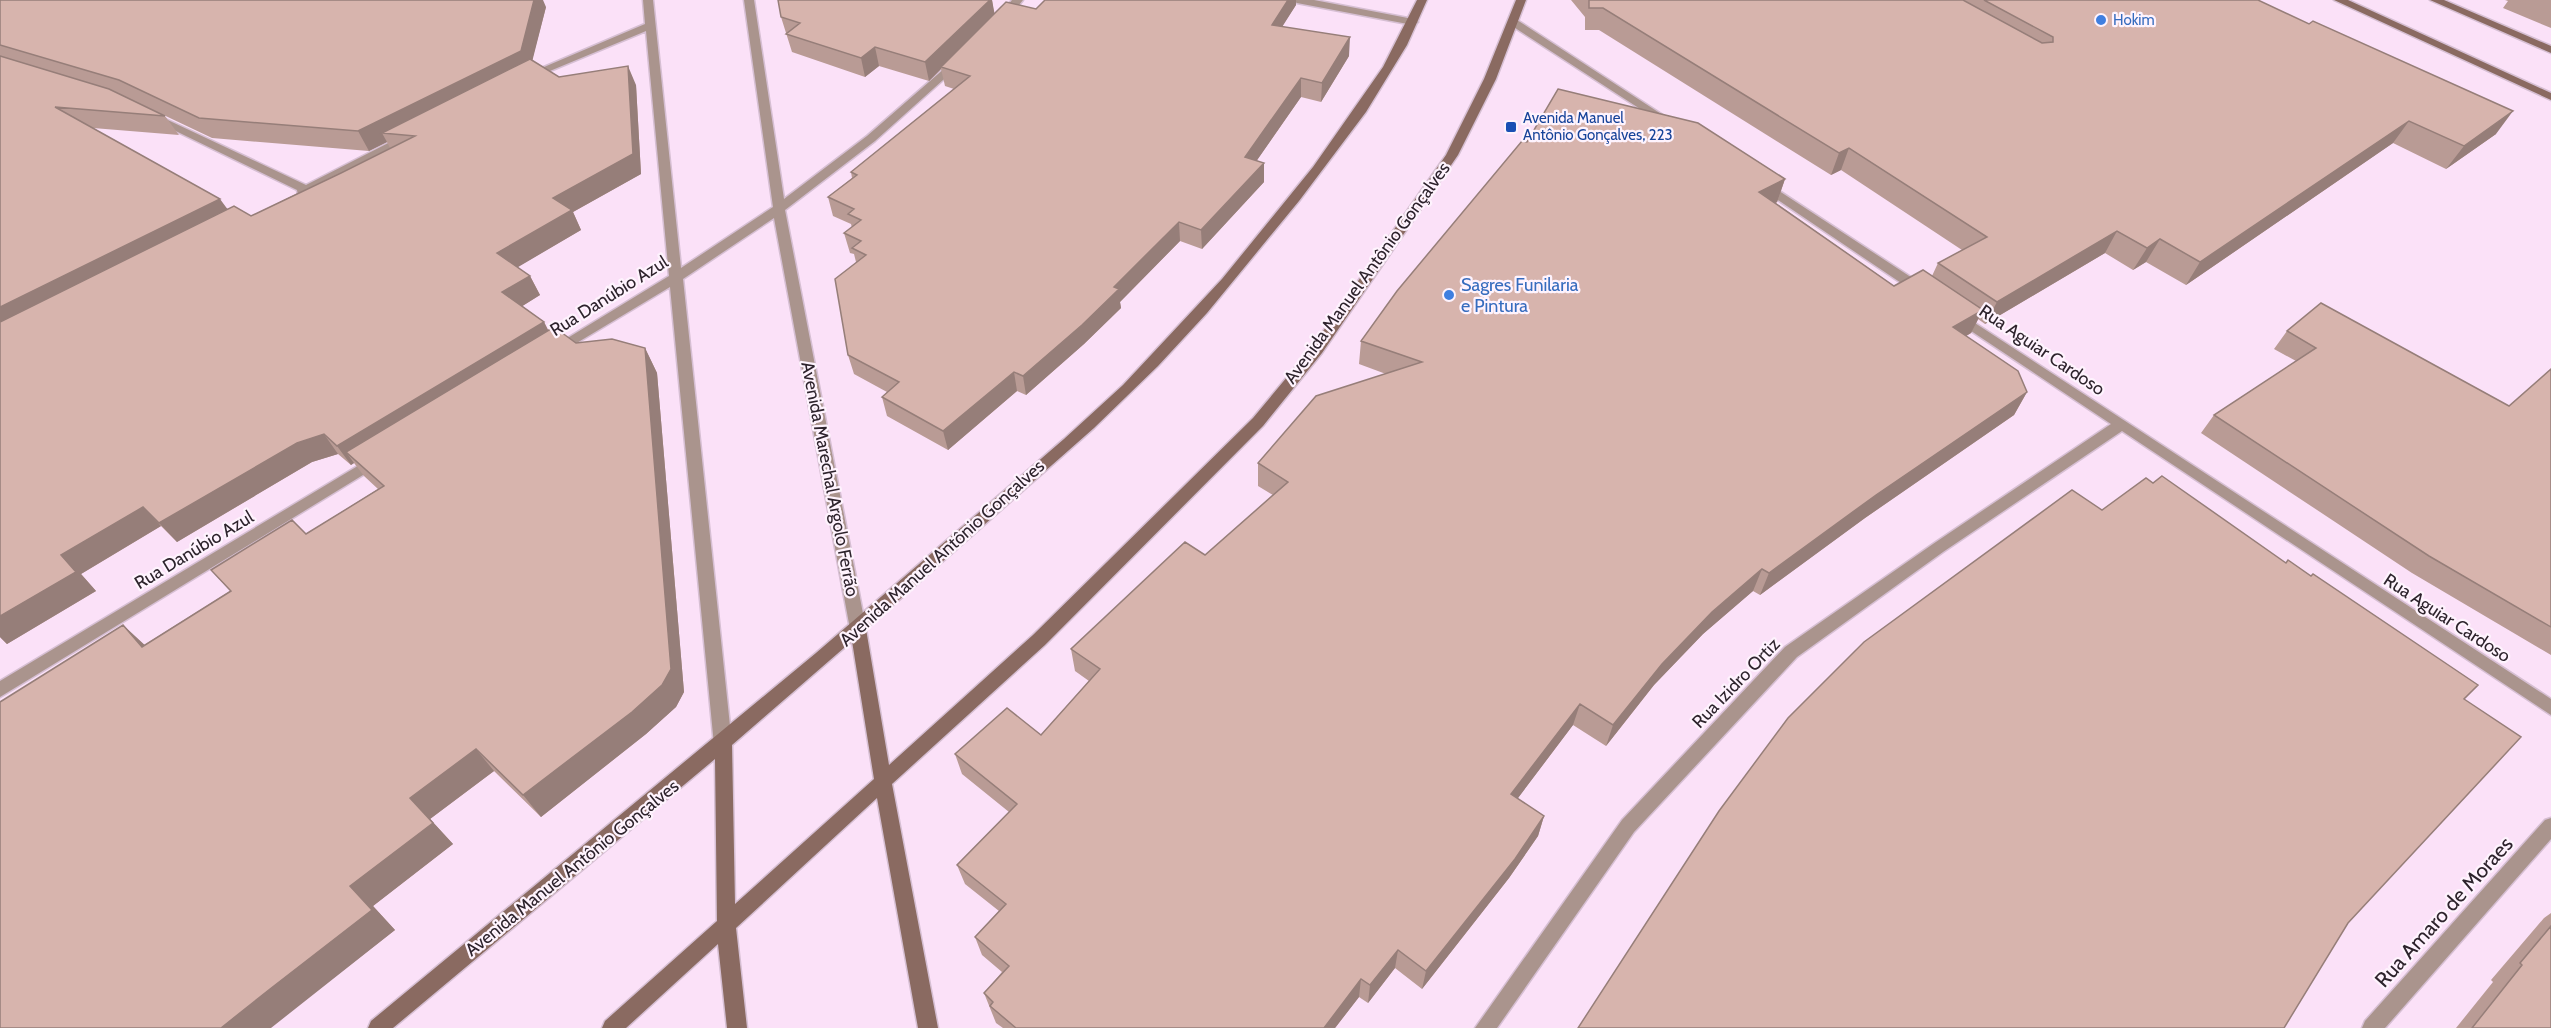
<svg xmlns="http://www.w3.org/2000/svg" width="2551" height="1028" font-family="Cabin,sans-serif">
<rect width="100%" height="100%" fill="#fbe1f8"/>
<g fill="none" stroke-linecap="round" stroke-linejoin="round">
<defs>
<path id="street" d="M643,0H653L681,268L773,207L744,0H754L784,199L867,136L953,61H961L962,63L875,141L785,210L866,629L864,634L858,636L852,634L850,629L774,218L683,279L732,745L729,750L723,752L717,750L714,745L670,287L560,353H550L548,350L669,276L646,31L533,78L529,79L523,76L645,24Z
M1012,0H1023L1006,21H998L997,19Z
M1292,0H1314L1413,19L1418,22L1413,25L1297,3Z
M1513,19L1517,20L1675,123L1673,125H1665L1509,24L1508,22Z
M155,114L306,185L402,136H410L412,138L302,196L298,195L297,190L151,119V115Z
M1764,181L1926,287L1928,290L1926,293H1916L1760,188L1758,185Z
M1958,312L2551,699V715L2122,431L1943,552L1797,657L1634,832L1497,1028H1475L1622,820L1785,647L1933,544L2111,424L1953,319L1951,316Z
M376,455L381,456L383,460L381,464L0,697V681Z
M2551,818V839L2385,1028H2362L2365,1021L2545,820Z"/>
<path id="secondary" d="M1417,0H1427L1407,45L1366,112L1299,201L1207,313L1158,366L1094,428L866,629L889,765L1033,635L1253,418L1312,347L1446,155L1484,79L1516,0H1526L1496,79L1458,155L1322,353L1263,426L1045,645L892,784L938,1028H918L877,798L736,928L747,1028H727L718,944L626,1028H602L605,1021L717,921L715,759L393,1028H368L371,1021L816,653L1064,439L1123,385L1222,279L1313,167L1383,67ZM852,641L874,779L735,904L732,745Z
M2334,0H2348L2551,93V100Z
M2430,0H2444L2551,46V53Z"/>
</defs>
<use href="#street" stroke="#d6bfd3" stroke-width="3"/>
<use href="#secondary" stroke="#d6bfd3" stroke-width="3"/>
<use href="#street" fill="#aa948d" fill-rule="evenodd"/>
<use href="#secondary" fill="#8a6a61" fill-rule="evenodd"/>
</g>
<path fill="#b99b95" fill-rule="evenodd" d="M0,0L546,7L532,60L559,77L636,85L641,174L573,212L581,230L517,267L530,276L540,295L522,306L544,322L548,330L576,343L645,348L657,373L684,692L676,707L646,734L541,817L494,771L430,819L453,844L373,906L395,930L296,1007L123,625L144,645L230,591L211,570L306,534L378,489L364,476L354,463L351,465L338,454L312,462L177,542L161,526L81,574L96,591L7,644L0,637ZM132,100L212,138L369,151L387,142L390,148L251,216L228,209L93,128L179,135L165,116Z
M992,0L994,14L1036,9L1045,0H1296V5L1282,26L1349,56L1321,102L1301,97L1257,160L1264,182L1202,249L1180,241L1120,302L1121,308L1084,344L1026,395L1017,391L948,450L887,416L882,397L887,392L854,374L848,355L856,262L854,254L850,253L844,233L852,228L851,224L833,216L828,197L852,178L851,172L954,89L945,86L941,69L929,81L879,66L865,77L792,52L781,17Z
M1571,0H2258L2496,134L2446,169L2393,143L2186,285L2146,262L2133,270L2105,253L1985,324L1978,319L1971,333L1966,336L2027,392L2014,415L1865,518L1760,595L1753,591L1703,634L1654,685L1606,746L1573,725L1517,799L1544,816L1538,836L1509,878L1422,989L1395,968L1368,1003L1359,997L1335,1028H1003L996,1023L984,993L1002,972L982,955L975,937L999,911L965,884L957,865L1009,812L962,774L955,754L1041,735L1089,681L1075,671L1071,649L1205,555L1273,495L1258,486V463L1386,374L1359,364L1361,341L1527,142L1785,179L1777,202L1776,203L1894,286L1932,276L1938,263L1962,250L1841,170L1831,175L1599,30H1585V17Z
M2505,0H2551V28L2503,8L2508,1Z
M2287,331L2509,406L2551,369V655L2412,573L2201,433L2214,415L2296,361L2274,349Z
M2551,913V1028H2456L2493,982L2491,980L2544,918Z"/>
<path fill="#967e79" d="M534,0H543L546,7L530,70L382,133L387,142L369,151L358,131Z
M990,0H992L995,16L941,67V69L929,81L925,62Z
M1288,0H1296V5L1272,43V25Z
M1350,37L1349,56L1321,102L1322,83Z
M875,47L879,66L865,77L861,58Z
M628,66L636,85L641,174L573,212L581,230L508,273L497,253L553,198Z
M1301,78V97L1246,176L1245,157Z
M2513,111L2496,134L2446,169L2464,146Z
M2409,121L2393,143L2186,285L2200,262Z
M1849,148L1841,170L1831,175L1839,153Z
M1264,163V182L1202,249L1201,230Z
M1785,179L1777,202L1752,215L1759,192Z
M220,199L234,218L0,335V307Z
M1179,222L1180,241L1120,302L1121,308L1084,344L1026,395L1023,376Z
M2117,231L2105,253L1985,324L1997,302Z
M2160,239L2146,262L2133,270L2147,248Z
M530,276L540,295L513,312L502,292Z
M1983,310L1971,333L1941,351L1953,327Z
M544,322L554,342L346,452L354,463L351,465L337,446Z
M645,348L657,373L684,692L676,707L646,734L541,817L523,795Z
M1014,372L1017,391L948,450L943,431Z
M2027,392L2014,415L1865,518L1760,595L1769,573L1876,495Z
M324,434L338,454L312,462L177,542L159,523L297,443Z
M143,507L161,526L81,574L96,591L7,644L0,637V616L61,555Z
M1762,569L1753,591L1703,634L1654,685L1606,746L1613,725L1662,664L1712,612Z
M123,625L148,648L142,647Z
M1580,704L1573,725L1506,814L1511,794Z
M476,749L494,771L430,819L453,844L373,906L395,930L271,1028H221L350,886L410,798Z
M1544,816L1538,836L1509,878L1422,989L1426,971Z
M1398,950L1395,968L1368,1003L1370,985Z
M1361,979L1359,997L1335,1028H1324Z"/>
<path fill="#d7b4ad" stroke="#967e79" stroke-width="1.5" d="M0,0H534L521,51L358,131L199,118L119,80L0,45Z
M778,0H990L925,62L875,47L861,58L786,34L800,23L781,17Z
M1045,0H1288L1272,25L1350,37L1322,83L1301,78L1245,157L1264,163L1201,230L1179,222L1114,287L1119,289L1082,325L1023,376L1014,372L943,431L882,397L899,382L848,355L835,279L866,255L852,248L861,241L844,233L861,220L848,214L854,209L828,197L857,175L851,172L970,76L941,67L1006,2L1036,9Z
M1589,0H1963L2042,43L2053,42V37L1984,0H2258L2309,24L2313,21L2513,111L2464,146L2409,121L2200,262L2160,239L2147,248L2117,231L1997,302L1938,263L1987,237L1849,148L1839,153L1603,8H1589Z
M0,56L109,89L165,116L55,107L220,199L0,307Z
M530,59L559,77L628,66L633,154L553,198L572,210L497,253L530,276L502,292L544,322L337,446L324,434L297,443L159,523L143,507L61,555L76,572L0,616V322L234,206L251,216L341,173L415,136L382,133Z
M1558,89L1698,123L1785,179L1759,192L1894,286L1923,270L1983,310L1953,327L2018,371L2027,392L1876,495L1769,573L1762,569L1712,612L1662,664L1613,725L1580,704L1511,794L1544,816L1515,859L1426,971L1398,950L1370,985L1361,979L1324,1028H1016L990,1006L993,1002L984,993L1009,966L975,937L1006,904L957,865L1017,804L955,754L1007,708L1041,735L1100,669L1071,649L1185,542L1205,555L1288,482L1258,463L1316,396L1422,362L1361,341L1397,291L1522,141L1527,142Z
M2321,303L2509,406L2551,369V627L2429,556L2214,415L2316,348L2287,331Z
M554,327L576,343L612,339L645,348L671,669L662,685L632,712L523,795L476,749L410,798L433,823L350,886L372,910L270,989L221,1028H0V702L123,625L142,647L231,591L211,570L292,520L306,534L384,486L346,452Z
M2162,476L2286,563L2288,560L2311,576L2313,574L2478,685L2464,699L2521,737L2348,923L2284,1028H1578L1719,811L1788,718L1864,642L2072,490L2102,510L2146,478L2153,483Z
M2551,926V1028H2472L2522,965L2520,963Z"/>
<g fill="#3f7fe0" stroke="#fef3fd" stroke-width="2">
<circle cx="2101" cy="20" r="6"/>
<circle cx="1449" cy="295" r="6"/>
</g>
<rect fill="#1a4fb4" stroke="#fef3fd" stroke-width="2" x="1505" y="121" width="12" height="12" rx="3"/>
<g text-anchor="middle" stroke-width="4.5" stroke-linejoin="round" paint-order="stroke">
<g font-size="15" fill="#366cbe" stroke="#fef3fd" text-anchor="start">
<text x="2113" y="25">Hokim</text>
</g>
<g font-size="15" fill="#164399" stroke="#fef3fd" text-anchor="start">
<text x="1523" y="123">Avenida Manuel<tspan x="1523" dy="17">Antônio Gonçalves, 223</tspan></text>
</g>
<g font-size="18" fill="#2d232c" stroke="#fef3fd">
<text transform="translate(1367 273) rotate(-54)" y="6">Avenida Manuel Antônio Gonçalves</text>
<text transform="translate(609 296) rotate(-32)" y="6">Rua Danúbio Azul</text>
<text transform="translate(2042 350) rotate(34)" y="6">Rua Aguiar Cardoso</text>
<text transform="translate(830 479) rotate(79)" y="6">Avenida Marechal Argolo Ferrão</text>
<text transform="translate(194 550) rotate(-31)" y="6">Rua Danúbio Azul</text>
<text transform="translate(942 553) rotate(-42)" y="6">Avenida Manuel Antônio Gonçalves</text>
<text transform="translate(2447 618) rotate(33)" y="6">Rua Aguiar Cardoso</text>
<text transform="translate(1736 683) rotate(-46)" y="6">Rua Izidro Ortiz</text>
<text transform="translate(572 868) rotate(-39)" y="6">Avenida Manuel Antônio Gonçalves</text>
</g>
<g font-size="18" fill="#366cbe" stroke="#fef3fd" text-anchor="start">
<text x="1461" y="291">Sagres Funilaria<tspan x="1461" dy="21">e Pintura</tspan></text>
</g>
<g font-size="21" fill="#2d232c" stroke="#fef3fd">
<text transform="translate(2444 912) rotate(-48)" y="7">Rua Amaro de Moraes</text>
</g>
</g>
</svg>
